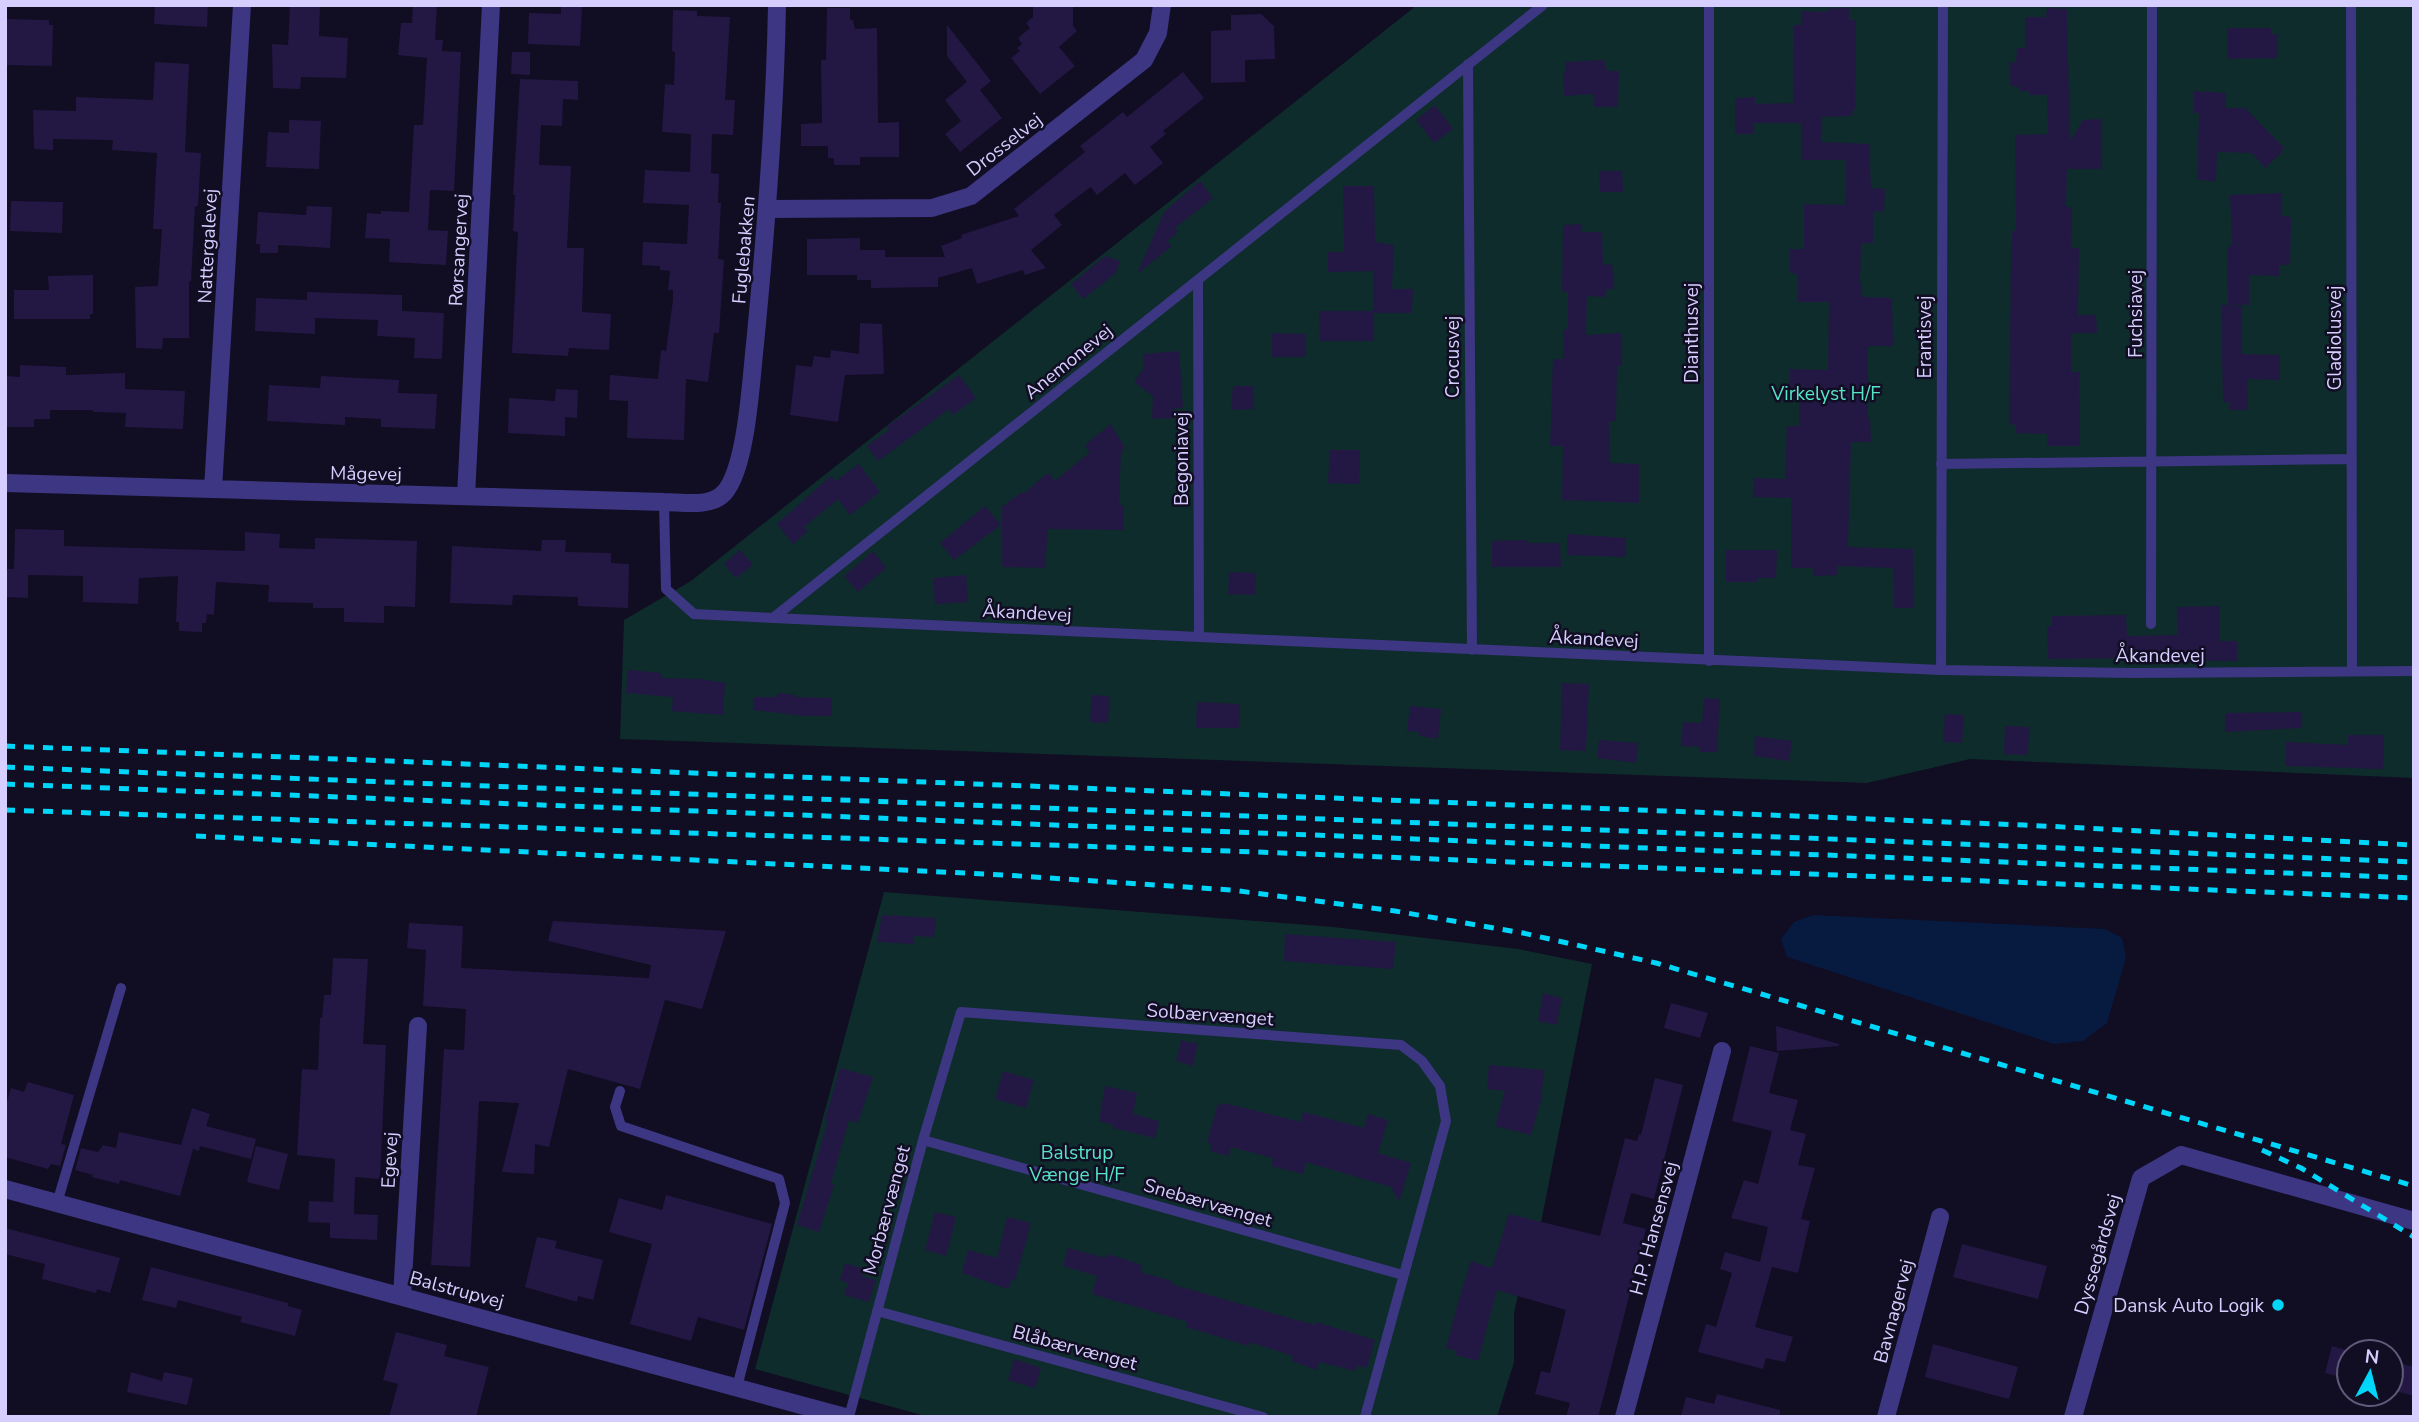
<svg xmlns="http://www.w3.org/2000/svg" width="2419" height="1422" font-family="'Nunito Sans',sans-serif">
<rect width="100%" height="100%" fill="#110d22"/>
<path fill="#0f2c2c" d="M1417,5H2414V778L1970,759L1867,783L620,739L624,620L691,581Z
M884,892L1333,927L1518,949L1592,964L1536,1248L1523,1272L1514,1313V1362L1497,1417H929L755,1369Z"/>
<path fill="#071a40" d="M1813,915L2105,929L2122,938L2126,958L2107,1023L2083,1041L2054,1044L1787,957L1781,939L1794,922Z"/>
<path fill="#231844" d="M155,5H208L207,27L154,24Z
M290,5H320L319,36L348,38L346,78L301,77L300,89L273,88L272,44L288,45Z
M413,5H437L435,40H443L442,51L461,52L454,191L430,190L428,230L448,231L446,265L389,262L390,239L365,238L367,213L381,214V211L409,212L414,125H423L427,58L398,55L401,23H412Z
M1033,5H1073V26L1077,31L1059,47L1075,66L1040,94L1011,58L1020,51L1017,48L1022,44L1018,38L1030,28L1026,23L1033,17Z
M561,6L582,7L580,46L528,44L529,13L561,14Z
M827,8H850V20H853L855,29L877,28L878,123L899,122V157H860V165H834V158H828V146H801V124L822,123L821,60H826Z
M1849,8V20H1856L1855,109H1853L1852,116L1822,117L1821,142L1869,144L1871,188L1885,189L1884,212L1873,211V243H1861L1860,283H1862L1861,295L1864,297L1892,298L1893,346H1868V418H1870L1871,442H1851L1848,547L1913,549L1914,608H1894L1893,568L1837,566V575L1813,576V568H1791V498L1753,497L1754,478L1785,479L1787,426H1799V390H1789L1790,369L1828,370L1829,302H1798L1797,274L1790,273V249H1804V204L1845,205L1846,160H1801V123H1754V134H1735V98L1755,97V104L1793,103L1794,25H1801V11L1828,12V9Z
M2047,8L2067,9L2070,141L2083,120L2101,119L2102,169H2067L2066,207H2072L2071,248H2079L2078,315H2096L2097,333H2071V372H2079L2080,446H2047V434L2016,433V425L2009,424L2011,255L2012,231H2016L2015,135L2048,134L2047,95H2029V91H2020V88L2010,85V62L2016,63L2017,48H2025V17H2046Z
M673,10L697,11V16L730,17L725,100H735L733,135L712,134L711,173L719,174L718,203H721L718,259L724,260L719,333H714L708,382L686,379L684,440L627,438L628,401L609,400L610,375L658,379L661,350L666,351L673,300V290H668L670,271L660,270V266L642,265L643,242L687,244L689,205L643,203L645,170L690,172L691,134L662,132L665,84L674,85L675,52L672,51Z
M1261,14L1274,26L1275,59L1245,60V82L1211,83V31L1231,30V15Z
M5,19L49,20V25H53L52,66L5,65Z
M947,25L991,81L980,90L1002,118L960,152L945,134L961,121L945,100L967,82L947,56Z
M2227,28H2271V34H2278V58L2227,59Z
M512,52H530V75L511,74Z
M1604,60L1607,71H1619L1618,107H1594V94L1564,96L1563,73L1565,72V62Z
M155,62L189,64L185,152L201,153L198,206H195L191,282L189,281V338H163L162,349L136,348L135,287L158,286L162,229H153L157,153L112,150L113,140L53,139V150L34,149L33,110L76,111V97L153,100Z
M1183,72L1204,98L1163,131L1166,134L1150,147L1163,163L1135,185L1125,173L1097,195L1091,187L1089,188L1054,215L1062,225L1031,250L1046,268L1025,275L1023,270L977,284L972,268L938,278V287L871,288V280H857V275H807V239L860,238V250H885V257H945L941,246L962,238L961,235L1019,216L1014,209L1085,152L1080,146L1123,112L1127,117Z
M520,79L578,81V100L563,99L562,126L541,125L539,165L571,166L567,248H584L582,312L611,314L609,350L569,348L568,356L512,353L518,232L513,231L515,195H513Z
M2194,91L2226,93V108H2245L2284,148L2281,153L2265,168L2252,153L2217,152L2216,181L2197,180L2199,113H2194Z
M1435,105L1453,129L1434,143L1416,120Z
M289,120L321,121L319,169L266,167L268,132L289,133Z
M1599,171H1622L1623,192H1600Z
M1200,181L1213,198L1175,228L1178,232L1167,241L1172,246L1137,274L1164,212Z
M1343,186H1374L1375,242L1394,245L1392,289H1413L1412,313H1374V341H1320L1319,311H1373V271L1328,272V252H1344Z
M2282,193V216L2291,217L2290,265H2279V276L2249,275V305H2228L2227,250L2229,246H2232L2230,195Z
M11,201L63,202L62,233L10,231Z
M307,206L332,207L330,248L278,245V253H260V244H256L258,212L306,215Z
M1582,224V232H1602L1603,265L1612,264L1614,289H1607L1605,297L1587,296L1586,335L1621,333L1622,366H1617L1616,421H1609L1610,463L1639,464V503L1562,500L1563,446H1550L1553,359H1563V329H1568V292L1562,291L1563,225Z
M1105,256L1120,261L1116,273L1083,299L1071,284Z
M93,275V314H90V319H14V290H49L48,276Z
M307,292L402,295V311L444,313L442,359L414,358L415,338L377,336L378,320L315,318V334L255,331L256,298L307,300Z
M2221,305L2242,306V354L2280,355V380L2247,379L2248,410H2230V402H2223Z
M860,323L882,324L884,374L845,375L838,422L790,415L796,365L812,367L814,356L830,358L831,350L859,354Z
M1272,333L1306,334V357H1272Z
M1179,351L1183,408L1173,409V418L1152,419L1153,396L1134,382L1144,368L1143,354Z
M20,365L66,367V375L125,373V389L185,391L183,429L125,427L126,413L93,412V410H50V419H34V427H6V376L20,377Z
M959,375L976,398L953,415L949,409L878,461L867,446L890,429L885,428Z
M321,376L399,380L398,393L437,394L435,429L381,427V419L345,417V425L267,421L269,385L320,388Z
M1233,386H1253L1254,409L1231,410Z
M556,389L578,390L577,418L565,417V436L508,433L509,398L555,401Z
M1111,424L1125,448L1121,451L1119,505H1124V530L1048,529L1045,568L1002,567V507L1022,492L1023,494L1048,473L1055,481L1090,452L1085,445Z
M1330,450H1360L1359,484L1328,483Z
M859,464L880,492L850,515L838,499L804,527L808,531L793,544L777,524L831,476L836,481Z
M985,506L1001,525L954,560L940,543Z
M15,529L64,530V546L245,551V532L280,534L279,548L315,549V538L417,541L415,607L384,606V623L344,622V608H313V603L268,602L269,585L216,582L214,615L207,614L206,623H202V632L179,631V622H176L178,576L139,578L138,604L83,602V576L28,575V598L5,597V569H14Z
M1567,534L1626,538V557L1567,555Z
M542,540H566L565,552L611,553V563L629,564L628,608L578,606V597L513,595L512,605L450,603L452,546L541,551Z
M1528,540V543H1560L1561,567H1492V541Z
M740,550L753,565L736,578L724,564Z
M1726,550H1777L1776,578H1757V582H1726Z
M873,551L886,568L858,592L844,576Z
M1229,572L1256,573L1255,595L1228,594Z
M966,575L968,602L935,604L933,578Z
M2220,606V641H2237V661L2141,660L2140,658L2048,659L2047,626H2052V616L2126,615L2127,636L2178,635L2177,607Z
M628,670L662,673V678L700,679L725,683L723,715L672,711L673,697L626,693Z
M1562,683L1589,684L1586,751L1560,750Z
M778,693L796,695V697L832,698V716H804L753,710L754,697H777Z
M1092,695L1110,696L1108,723L1090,722Z
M1704,698L1720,699L1717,752H1699L1700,747L1681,746L1683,722L1702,723Z
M1197,702L1240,704L1239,728H1196Z
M1410,706L1441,709L1438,739L1419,736V732L1407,731Z
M2301,712L2302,728L2225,732V713Z
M1945,714L1964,715L1962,743L1943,742Z
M2005,726L2029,727L2028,755L2004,754Z
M2348,735H2384L2383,769L2285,766L2286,742L2348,745Z
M1755,736L1792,741L1789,761L1754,756Z
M1599,740L1638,743L1636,763L1597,758Z
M882,915L936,918L934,937L914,936V944L877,942Z
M553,921L726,931L702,1009L665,1000L640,1089L568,1069L549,1147L535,1144L534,1174L502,1172L519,1103L479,1101L470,1267L431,1265L444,1049L464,1050L466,1009L423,1006L426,950L407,948L409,923L463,926L461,968L649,978L651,965L548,941Z
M1285,934L1396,942L1393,969L1284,961Z
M333,958L368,959L363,1044L386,1045L380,1179L355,1177L354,1214L378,1215L377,1240L330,1238V1223L308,1222L309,1201L333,1202L335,1159L297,1155L302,1069L318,1070L320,1018H322L324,995H331Z
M1543,993L1562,998L1557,1025L1538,1021Z
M1671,1003L1708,1013L1700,1038L1664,1028Z
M1776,1026L1839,1044V1046L1777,1051Z
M1181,1040L1198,1044L1193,1066L1176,1061Z
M1750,1046L1779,1053L1769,1093L1798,1100L1790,1130L1806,1134L1798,1165L1815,1168L1801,1219L1810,1221L1798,1273L1772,1267L1755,1327L1793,1337L1785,1362L1766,1358L1763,1369L1698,1352L1706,1324L1716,1327L1732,1273L1720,1269L1725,1252L1760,1262L1768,1227L1731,1218L1744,1180L1758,1184L1772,1131L1732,1121Z
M1489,1065L1544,1070L1541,1100L1531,1135L1495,1126L1505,1091L1487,1089Z
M840,1068L873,1077L858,1123L849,1120L831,1183L834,1185L819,1232L797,1225L828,1121L825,1120Z
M1003,1071L1034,1080L1026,1108L995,1099Z
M1655,1078L1683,1085L1654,1199L1631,1193L1623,1223L1646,1229L1604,1395L1598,1417H1566L1570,1403L1535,1394L1541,1371L1550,1373L1566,1310L1497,1290L1478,1361L1455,1355L1457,1351L1446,1348L1460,1296L1471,1261L1492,1268L1509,1214L1600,1236L1625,1138L1637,1141L1639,1134L1641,1135Z
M28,1082L74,1095L61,1144L66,1145L60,1166L51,1164L48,1169L5,1157V1109L11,1088L24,1092Z
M1105,1086L1137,1093L1133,1114L1159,1121L1155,1138L1113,1128L1114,1125L1099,1121Z
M1224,1103L1301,1122L1303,1112L1364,1128L1368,1114L1388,1120L1378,1153L1411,1163L1399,1202L1391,1187L1306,1162L1303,1174L1271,1166L1273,1158L1231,1147L1229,1156L1210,1151L1212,1144L1207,1142L1218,1104L1223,1105Z
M192,1108L210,1114L206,1126L256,1139L251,1159L200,1146L199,1151L193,1149L180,1196L120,1180L119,1184L92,1177L93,1175L75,1170L81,1148L98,1152L103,1145L116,1148L119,1132L181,1145Z
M256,1146L288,1154L279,1190L247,1182Z
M666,1195L772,1224L744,1330L698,1317L691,1341L630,1324L652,1244L609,1232L619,1198L662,1210Z
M935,1212L956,1217L946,1256L925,1250Z
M1007,1217L1031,1223L1015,1281L1012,1279L1008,1289L962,1273L968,1250L997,1258Z
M5,1228L120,1258L110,1293L97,1289L96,1293L42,1279L45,1264L5,1254Z
M537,1237L557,1241L555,1248L603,1260L593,1300L578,1296L577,1302L525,1287Z
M1962,1244L2047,1266L2038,1299L1953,1277Z
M1068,1248L1106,1258L1108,1254L1142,1265L1140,1272L1172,1281L1171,1284L1293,1319L1315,1325L1316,1322L1375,1340L1367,1368L1357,1365L1356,1371L1319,1362L1317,1370L1292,1361L1293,1356L1250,1342L1249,1346L1186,1327L1188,1322L1092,1294L1097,1276L1063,1266Z
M845,1263L864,1269L862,1276L876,1280L869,1302L844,1295L848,1283L840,1280Z
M151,1267L288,1303V1306L302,1310L295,1336L240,1322L242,1317L178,1300L176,1308L142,1300Z
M396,1332L447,1345L444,1356L489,1367L476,1417H389L398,1384L383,1380Z
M1933,1344L2018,1367L2009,1399L1925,1377Z
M2332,1346L2349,1351V1379L2325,1373Z
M1014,1359L1041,1368L1035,1388L1008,1380Z
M2391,1361L2414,1367V1396L2391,1390Z
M131,1372L162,1381L164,1372L193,1378L187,1405L127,1392Z
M1717,1394L1780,1410V1417H1681L1686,1397L1714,1404Z"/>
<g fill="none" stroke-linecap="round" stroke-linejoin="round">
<path stroke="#3c3683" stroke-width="10" d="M2351,5L2352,670
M1468,64L1472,650
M1198,280L1199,637
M1941,464L2352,459
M664,502L666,589L694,614L773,618L1543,5
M773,618L1941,670L2132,673L2414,671
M2151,624L2152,5
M1709,661V5
M1941,670L1943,5
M620,1091L615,1107L621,1126L779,1179L785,1203L737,1387
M923,1140L1403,1275
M57,1203L121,988
M877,1311L1263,1417
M849,1417L923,1140L961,1012L1401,1045L1422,1061L1440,1086L1446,1121L1365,1417"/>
<path stroke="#3c3683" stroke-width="18" d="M768,209L932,208L971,196L1144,60L1158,33L1162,5
M5,483L664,502C682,502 710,508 724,493C747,468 751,378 755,344C766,231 775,119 777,5
M213,489L242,5
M466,496L491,5
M5,1189L845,1417
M402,1296L418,1026
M1624,1417L1722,1051
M1886,1417L1940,1217
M2073,1417L2141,1178L2181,1155L2414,1221"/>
<path stroke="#00d6f9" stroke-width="5" stroke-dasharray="10 9" stroke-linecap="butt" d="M5,746L2024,825L2414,845
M5,767L2414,862
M5,784L2414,878
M5,810L1257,852L2414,898
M196,836L1005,875L1231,890L1395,911L1523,933L1656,963L2414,1186
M2262,1150L2301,1168L2414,1237"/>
</g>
<circle fill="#00d6f9" stroke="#110d22" stroke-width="2.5" cx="2278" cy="1305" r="7"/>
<g text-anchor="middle" stroke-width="5" stroke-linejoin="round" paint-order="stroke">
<g font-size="19" fill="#d6ceff" stroke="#110d22">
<text transform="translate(1004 144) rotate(-38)" y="7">Drosselvej</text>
<text transform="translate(207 246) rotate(-87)" y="7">Nattergalevej</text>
<text transform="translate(458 250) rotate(-87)" y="7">Rørsangervej</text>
<text transform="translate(743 250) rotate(-85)" y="7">Fuglebakken</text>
<text transform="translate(2135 314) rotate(-90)" y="7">Fuchsiavej</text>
<text transform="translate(1691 333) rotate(-90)" y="7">Dianthusvej</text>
<text transform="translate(1924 337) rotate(-90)" y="7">Erantisvej</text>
<text transform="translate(2334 338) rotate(-90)" y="7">Gladiolusvej</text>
<text transform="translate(1452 357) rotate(-90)" y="7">Crocusvej</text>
<text transform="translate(1068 361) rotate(-39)" y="7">Anemonevej</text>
<text transform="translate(1181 459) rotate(-90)" y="7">Begoniavej</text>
<text transform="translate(366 473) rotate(1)" y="7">Mågevej</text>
<text transform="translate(1027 612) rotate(3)" y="7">Åkandevej</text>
<text transform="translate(1594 638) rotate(3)" y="7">Åkandevej</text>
<text x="2160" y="662">Åkandevej</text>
<text transform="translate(1210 1014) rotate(4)" y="7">Solbærvænget</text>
<text transform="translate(389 1160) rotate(-87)" y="7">Egevej</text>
<text transform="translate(1208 1202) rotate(16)" y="7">Snebærvænget</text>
<text transform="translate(886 1210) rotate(-75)" y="7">Morbærvænget</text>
<text transform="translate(1653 1228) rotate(-75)" y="7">H.P. Hansensvej</text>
<text transform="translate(2097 1254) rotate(-74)" y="7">Dyssegårdsvej</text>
<text transform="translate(457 1289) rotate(15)" y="7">Balstrupvej</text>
<text transform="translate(1893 1311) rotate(-75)" y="7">Bavnagervej</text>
<text transform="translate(1075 1347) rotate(15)" y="7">Blåbærvænget</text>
</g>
<g font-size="19" fill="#56e3c6" stroke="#110d22">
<text x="1826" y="400">Virkelyst H/F</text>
<text x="1077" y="1159">Balstrup<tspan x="1077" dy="22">Vænge H/F</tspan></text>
</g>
<g font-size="19" fill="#d6ceff" stroke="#110d22" text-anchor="end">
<text x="2264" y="1312">Dansk Auto Logik</text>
</g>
</g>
<rect width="2419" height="1422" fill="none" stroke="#d6ceff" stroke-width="14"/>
<g transform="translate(2370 1373) rotate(7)"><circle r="33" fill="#110d22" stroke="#605a7a" stroke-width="2"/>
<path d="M0-5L12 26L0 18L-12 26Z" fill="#00d6f9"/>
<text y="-10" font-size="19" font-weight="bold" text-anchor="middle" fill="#d6ceff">N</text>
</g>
</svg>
